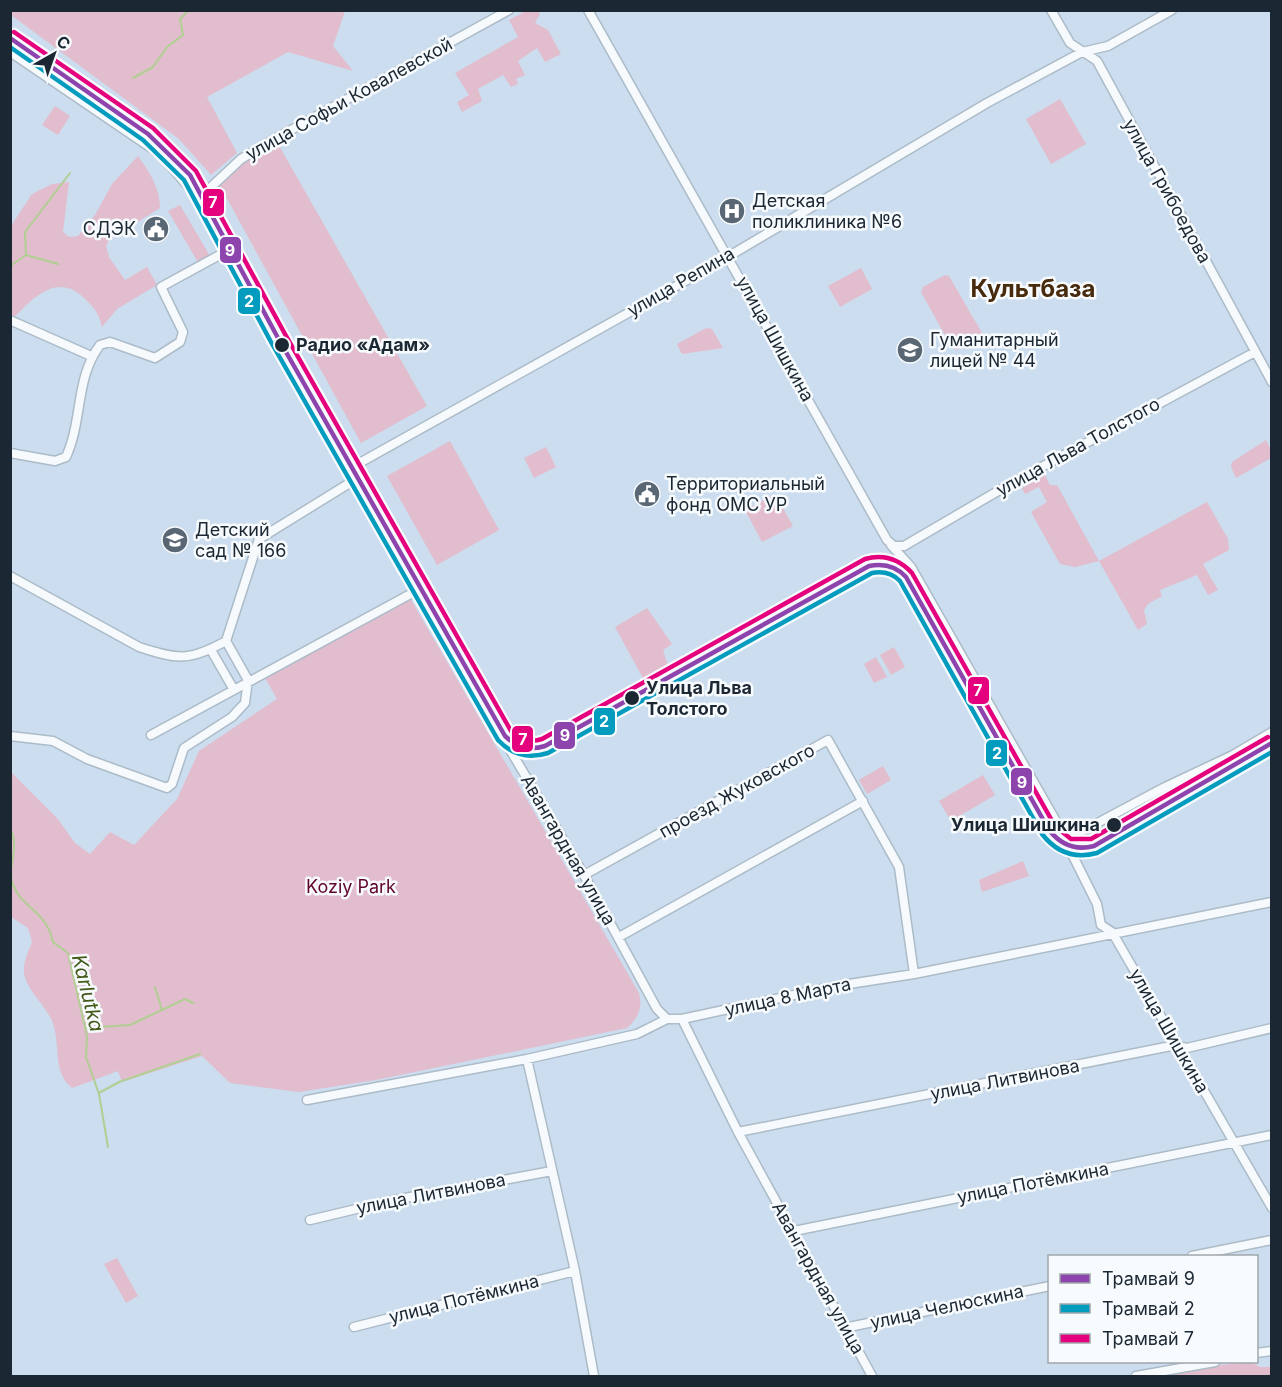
<svg xmlns="http://www.w3.org/2000/svg" width="1282" height="1387" font-family="Inter,sans-serif">
<rect width="100%" height="100%" fill="#cbddee"/>
<path fill="#e2bdce" d="M10,11H345L333,46L353,71L288,52L207,97L237,153L211,175L179,139L11,15Z
M526,11H538L540,14L535,23L548,30L561,54L545,62L537,48L518,61L525,75L516,79L518,84L511,87L503,75L478,89L482,101L462,112L457,102L469,95L455,73L518,37L509,20Z
M1060,99L1086,144L1051,164L1026,119Z
M55,106L70,116L58,135L42,125Z
M277,142L427,406L361,443L220,186L243,163Z
M138,156C149,171 160,188 160,208L109,240L106,246L109,257L125,280L147,267L157,285L117,309L102,327C99,313 93,306 82,296C54,272 31,301 11,320V226L32,194L52,184L69,182L63,232L69,237L78,236L95,215L112,184Z
M180,205L210,256L199,264L168,211Z
M861,268L872,289L840,307L828,286Z
M945,275L949,276L982,333L980,337L957,350L952,348L921,292L923,287Z
M706,328L712,329L723,348L682,354L677,344Z
M1266,440L1271,450V458L1236,478L1231,467L1232,462Z
M450,441L499,530L437,565L387,476Z
M546,447L556,467L534,478L524,458Z
M1045,475L1050,485H1057L1099,561L1207,502L1228,539L1229,550L1203,564L1218,590L1208,595L1197,575L1160,590L1162,596L1148,604L1144,610L1147,624L1138,630L1099,561L1075,567L1060,564L1031,512L1047,502L1039,487L1025,494L1022,488Z
M775,494L793,526L762,542L745,510Z
M410,598L639,993C643,1007 638,1019 627,1028L376,1080L299,1092L230,1083L202,1056L122,1082L118,1071L72,1088C53,1073 60,1048 54,1027C49,1007 28,994 24,973C23,962 28,952 32,942L28,928L11,917L10,771L57,818L75,843L90,854L110,832L134,845L177,799L199,751L277,699L265,678Z
M647,608L672,644L663,650L668,666L644,680L615,627Z
M894,647L905,667L891,675L880,655Z
M876,657L887,677L874,683L864,664Z
M883,766L891,780L867,794L859,780Z
M983,775L995,795L951,821L939,801Z
M1023,861L1029,876L982,892L979,880Z
M117,1258L138,1296L126,1303L104,1264Z
M1251,1362L1260,1367H1271V1376H1159L1201,1367Z"/>
<g fill="none" stroke-linecap="round" stroke-linejoin="round">
<path stroke="#b1ce93" stroke-width="2" d="M133,78L153,67L167,47L183,35L180,19L189,10
M26,255L58,264
M10,266L26,255L25,232L70,173
M10,829C21,846 6,868 13,885C23,909 46,910 53,942L68,953L87,1036L86,1057L99,1094L108,1147
M155,987L162,1010
M85,1028L130,1025L185,999L193,1003
M99,1093L119,1082L200,1054"/>
<defs>
<path id="minor" d="M588,10L887,540L894,546H904L1010,484L1255,352
M1051,10L1070,43L1097,61L1272,382
M10,52L160,154L194,193L375,521L584,875L657,1009L667,1019
M194,193L210,188L241,159L271,141L509,10
M12,321L91,356
M10,453L55,461L66,457C83,420 75,378 100,345L110,342L155,358L180,342L183,332L161,287L227,251
M347,470L714,265L987,103L1082,52L1108,46L1172,10
M891,545L911,567L1057,823L1065,831L1075,835
M10,576L139,647C178,660 190,661 226,641L248,680L245,703L232,717L184,748L172,784L167,788L87,759L53,741L10,736
M226,641L259,539L353,481
M211,650L234,690
M151,735L416,591
M1075,835L1072,854L1097,904L1101,925L1112,932L1272,1208
M1075,835L1163,788L1233,755L1272,732
M584,875L828,740L899,867L914,974
M619,937L863,801
M682,1019L738,1132L872,1376
M527,1059L575,1271L594,1376
M307,1100L527,1059L637,1034L667,1019H682L836,986L914,974L1272,902
M738,1132L1176,1045L1187,1048L1272,1028
M310,1220L394,1200L552,1171
M794,1231L1272,1135
M1192,1256L1272,1240
M354,1327L575,1271
M844,1328L1050,1286
M1256,1353L1272,1351
M1136,1376L1215,1362"/>
</defs>
<use href="#minor" stroke="#acbbc8" stroke-width="11"/>
<use href="#minor" stroke="#f7fafc" stroke-width="8"/>
<defs>
<path id="tram-1" d="M10,38L148,134L190,175L278,338L505,736C517,747 529,751 545,746L869,566C884,563 896,566 906,577L1049,830C1061,845 1075,851 1094,846L1272,743"/>
<path id="tram-2" d="M10,47L143,140L184,180L271,342L498,740C512,755 529,759 548,753L872,573C883,571 892,573 900,581L1042,834C1056,852 1075,859 1097,853L1272,752"/>
<path id="tram-3" d="M14,32L153,128L196,171L285,334L511,731C520,740 530,743 542,739L865,559C883,554 899,559 912,573L1055,826L1071,839H1091L1268,737"/>
</defs>
<use href="#tram-1" stroke="#f8fbfe" stroke-width="9"/>
<use href="#tram-2" stroke="#f8fbfe" stroke-width="9"/>
<use href="#tram-3" stroke="#f8fbfe" stroke-width="9"/>
<use href="#tram-1" stroke="#8e44ad" stroke-width="4.5"/>
<use href="#tram-2" stroke="#039cbe" stroke-width="4.5"/>
<use href="#tram-3" stroke="#e5007d" stroke-width="4.5"/>
</g>
<defs>
<symbol id="hospital-disc" viewBox="-11 -11 22 22"><circle r="9.5" fill="#596774" stroke="#f8fbfe"/><path d="M-5-5h3v3.5h4V-5h3V5h-3V1.5h-4V5h-3Z" fill="#fff"/></symbol>
<symbol id="civic-disc" viewBox="-11 -11 22 22"><circle r="9.5" fill="#596774" stroke="#f8fbfe"/><path d="M-.6-6.5H3V-4.5H.6V-3L4-1V1h2V6H-6V1h2V-1L-.6-3ZM-1.2 2.5V6h2.4V2.5Z" fill="#fff"/></symbol>
<symbol id="school-disc" viewBox="-11 -11 22 22"><circle r="9.5" fill="#596774" stroke="#f8fbfe"/><path d="M0-5L7-2L0 1L-7-2ZM-4 1L0 2.5L4 1V4Q0 6-4 4Z" fill="#fff"/></symbol>
</defs>
<g fill-rule="evenodd">
<use href="#hospital-disc" x="717" y="196" width="30" height="30"/>
<use href="#civic-disc" x="141" y="214" width="30" height="30"/>
<use href="#school-disc" x="895" y="335" width="30" height="30"/>
<use href="#civic-disc" x="632" y="479" width="30" height="30"/>
<use href="#school-disc" x="160" y="525" width="30" height="30"/>
</g>
<g fill="#1b2732" stroke="#f8fbfe" stroke-width="2">
<circle cx="282" cy="345" r="8"/>
<circle cx="632" cy="698" r="8"/>
<circle cx="1114" cy="825" r="8"/>
</g>
<g text-anchor="middle" stroke-width="5" stroke-linejoin="round" paint-order="stroke">
<g font-size="18" fill="#1b2732" stroke="#f8fbfe">
<text transform="translate(349 99) rotate(-29)" y="6">улица Софьи Ковалевской</text>
<text transform="translate(1167 191) rotate(61)" y="6">улица Грибоедова</text>
<text transform="translate(681 282) rotate(-30)" y="6">улица Репина</text>
<text transform="translate(775 339) rotate(61)" y="6">улица Шишкина</text>
<text transform="translate(1078 447) rotate(-29)" y="6">улица Льва Толстого</text>
<text transform="translate(737 791) rotate(-29)" y="6">проезд Жуковского</text>
<text transform="translate(568 850) rotate(60)" y="6">Авангардная улица</text>
<text transform="translate(788 997) rotate(-12)" y="6">улица 8 Марта</text>
<text transform="translate(1169 1031) rotate(60)" y="6">улица Шишкина</text>
<text transform="translate(1005 1080) rotate(-11)" y="6">улица Литвинова</text>
<text transform="translate(1033 1183) rotate(-11)" y="6">улица Потёмкина</text>
<text transform="translate(431 1194) rotate(-11)" y="6">улица Литвинова</text>
<text transform="translate(818 1278) rotate(61)" y="6">Авангардная улица</text>
<text transform="translate(464 1299) rotate(-14)" y="6">улица Потёмкина</text>
<text transform="translate(947 1307) rotate(-12)" y="6">улица Челюскина</text>
</g>
<g font-size="18" fill="#1b2732" stroke="#f8fbfe" text-anchor="start">
<text x="752" y="207">Детская<tspan x="752" dy="21">поликлиника №6</tspan></text>
<text x="136" y="235" text-anchor="end">СДЭК</text>
<text x="930" y="346">Гуманитарный<tspan x="930" dy="21">лицей № 44</tspan></text>
<text x="666" y="490">Территориальный<tspan x="666" dy="21">фонд ОМС УР</tspan></text>
<text x="195" y="536">Детский<tspan x="195" dy="21">сад № 166</tspan></text>
</g>
<g font-size="18" font-weight="bold" fill="#1b2732" stroke="#f8fbfe" text-anchor="start">
<text x="296" y="351">Радио «Адам»</text>
<text x="646" y="694">Улица Льва<tspan x="646" dy="21">Толстого</tspan></text>
<text x="1100" y="831" text-anchor="end">Улица Шишкина</text>
</g>
<g font-size="18" fill="#61052a" stroke="#f8fbfe">
<text x="351" y="893">Koziy Park</text>
</g>
<g font-size="20" font-style="italic" fill="#445919" stroke="#f8fbfe">
<text transform="translate(88 993) rotate(76)" y="7">Karlutka</text>
</g>
<g font-size="24" font-weight="bold" fill="#472b0c" stroke="#f8fbfe">
<text x="1033" y="297">Культбаза</text>
</g>
</g>
<g stroke="#f8fbfe" stroke-width="2">
<rect x="202" y="188" width="23" height="29" rx="6" fill="#e5007d"/>
<rect x="219" y="236" width="23" height="28" rx="6" fill="#8e44ad"/>
<rect x="237" y="287" width="24" height="28" rx="6" fill="#039cbe"/>
<rect x="967" y="676" width="23" height="29" rx="6" fill="#e5007d"/>
<rect x="593" y="707" width="23" height="29" rx="6" fill="#039cbe"/>
<rect x="553" y="721" width="23" height="29" rx="6" fill="#8e44ad"/>
<rect x="511" y="725" width="23" height="28" rx="6" fill="#e5007d"/>
<rect x="985" y="739" width="23" height="28" rx="6" fill="#039cbe"/>
<rect x="1010" y="767" width="23" height="29" rx="6" fill="#8e44ad"/>
</g>
<g font-size="16" text-anchor="middle" font-weight="bold" fill="#fff">
<text x="213" y="208">7</text>
<text x="230" y="256">9</text>
<text x="249" y="307">2</text>
<text x="978" y="696">7</text>
<text x="604" y="727">2</text>
<text x="565" y="741">9</text>
<text x="523" y="745">7</text>
<text x="997" y="759">2</text>
<text x="1022" y="788">9</text>
</g>
<rect width="1282" height="1387" fill="none" stroke="#1b2732" stroke-width="24"/>
<rect x="1048" y="1255" width="210" height="108" fill="#f8fbfe" stroke="#a0a6ac" stroke-width="1.5"/>
<rect x="1060" y="1274" width="30" height="9" fill="#8e44ad" stroke="#a0a6ac" stroke-width="1.5"/>
<text x="1102" y="1285" font-size="18" fill="#1b2732">Трамвай 9</text>
<rect x="1060" y="1304" width="30" height="9" fill="#039cbe" stroke="#a0a6ac" stroke-width="1.5"/>
<text x="1102" y="1315" font-size="18" fill="#1b2732">Трамвай 2</text>
<rect x="1060" y="1334" width="30" height="9" fill="#e5007d" stroke="#a0a6ac" stroke-width="1.5"/>
<text x="1102" y="1345" font-size="18" fill="#1b2732">Трамвай 7</text>
<g transform="translate(54 54) rotate(40)" stroke="#f8fbfe" stroke-width="4.5" paint-order="stroke">
<path d="M0-4.5L10 22L0 15L-10 22Z" fill="#1b2732"/>
<text y="-9" font-size="16" font-weight="bold" text-anchor="middle" fill="#1b2732">С</text>
</g>
</svg>
